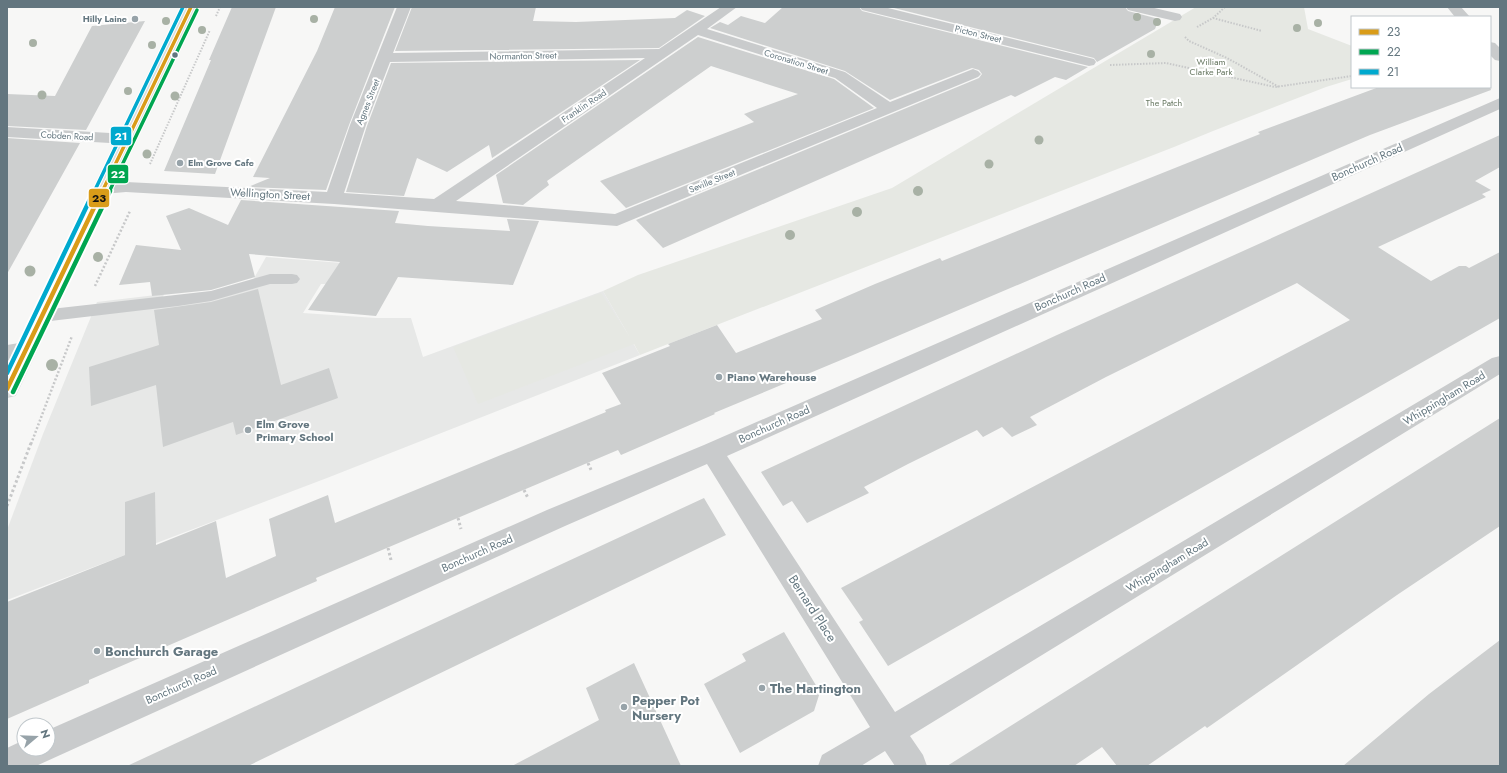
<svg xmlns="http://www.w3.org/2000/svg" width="1507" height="773" font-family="Jost,sans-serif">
<rect width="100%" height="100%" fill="#f7f7f6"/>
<path fill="#e7e8e7" d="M266,257L342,263L329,284H321L303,313L376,318H411L423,357L603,291L640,355L327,478L7,600V530L43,434L97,302L164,294L163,297L214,291L253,280Z"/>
<path fill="#e6e8e3" d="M1196,7H1304L1308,29L1352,46V79L1326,87L1213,131L1174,147L668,344L640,355L634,344L478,404L453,347L601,293L629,336L603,291L638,275L892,188Z"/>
<path fill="#cdcfcf" d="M232,7H276L215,174L164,171L211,60H209Z
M335,7H395L349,125L326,190L248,187L270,178L253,177L317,51Z
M412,7H536L533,21L576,22L675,18L687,10L705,16L659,48L395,51Z
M783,7H859L862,11L1088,67L1066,80L1055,77L1015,97L1011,95L663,248L636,220L979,78L982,74L979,70L972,68L890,100L845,71L710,28L720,22L728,25L741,16L765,23Z
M890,7H1125L1128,11L1159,19L1155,29L1097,62L1094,58Z
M145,21L86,130L7,126V94L55,96L92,26Z
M698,37L834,79L874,108L626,208L600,181L754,122L744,114L798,94L711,66L547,181L549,185L523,205L503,203L496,175Z
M640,60L492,158L489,145L447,172L417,158L404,196L346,192L367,126L391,63Z
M1379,87H1490L1491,90L1370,135L853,355L714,413L715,414L621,455L618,450L316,578L317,581L89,680V683L7,719V602L125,555V502L155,492L156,545L216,521L226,578L276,556L269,519L328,495L335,523L606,412L605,410L621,404L602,373L670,346L668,344L717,325L736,353L822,319L815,310L875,284L940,258L942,261L1260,134L1258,132Z
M1500,135V167L1475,181L1491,190L1482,194L1486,197L1378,247L1431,281L1459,266H1466L1469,268L1500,252V318L888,666L859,622L863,620L841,588L1350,320L1297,283L1106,377L1030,417L1037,425L1012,437L1002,427L983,437L977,430L908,464L864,487L869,493L807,523L792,501L783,506L761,472L1057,335Z
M7,138L80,143L7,274Z
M241,200L399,211L395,223L428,226L510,231L507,219L539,221L513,285L398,277L376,316L308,310L340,262L249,254L255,277L211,290L152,296L150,282L119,285L136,245L181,250L166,216L189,208L228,225Z
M258,289L281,385L329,368L338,398L236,435L233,422L163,447L156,385L91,406L89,367L159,345L154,310L211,302Z
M1500,418V526L1397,595L1207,728L1205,726L1147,766H1117L1102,747L1074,766H947Z
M704,498L726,535L248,766H127Z
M784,632L820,692L814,711L740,753L704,684L746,661L742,654Z
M1500,640V766H1343L1429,694Z
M634,663L681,766H512L599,720L586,688Z"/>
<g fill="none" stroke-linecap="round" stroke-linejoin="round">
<defs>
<path id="secondary" d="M184,7H198L18,389L15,395L7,397V367Z"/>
</defs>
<use href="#secondary" stroke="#d2d4d4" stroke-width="2"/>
<path stroke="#c7c8c9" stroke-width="2" stroke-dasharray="1.5 1.5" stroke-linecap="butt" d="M216,16L220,7
M1213,18L1262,31
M1197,27L1213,18L1225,7
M1185,37L1189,41L1227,58L1279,87
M1110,65L1166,63L1275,87L1352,76
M150,164L210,30"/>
<path stroke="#c7c8c9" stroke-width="2.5" stroke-dasharray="2 2" stroke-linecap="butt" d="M95,286L130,211
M31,444L72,336"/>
<path stroke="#c7c8c9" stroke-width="3" stroke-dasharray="2.5 2.5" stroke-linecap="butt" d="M588,463L592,472
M524,490L528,498
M7,506L31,443
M458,518L461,529
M388,548L391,560"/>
<path fill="#c9cbcc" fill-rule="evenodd" d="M270,274H292L297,275L300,279L297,283L292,284H270L211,301L178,306L42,322L36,320L34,316L36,312L42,310L211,291Z"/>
<path fill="#c9cbcc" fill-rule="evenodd" d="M397,7H411L393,53L659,49L721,7H737L707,29L845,72L890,102L968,71L973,69L978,71L981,74L978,77L617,226L334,204L126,192L103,194L97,193L94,189L97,185L126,182L327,192L350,125ZM698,35L835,78L877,108L615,214L456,201ZM645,58L434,199L344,193L366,125L390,62Z
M860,7H884L1094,59L1096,62L1094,65L1089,66L862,10Z
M1126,7H1150L1180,14L1182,17L1180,20L1175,21L1128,10Z
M1447,7H1461L1470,17H1455Z
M1490,42L1495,43L1500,48V61L1495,60L1490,55Z
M1500,98V109L727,456L895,712L1492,358L1500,356V374L910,736L923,755L927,766H895L885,751L861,766H818L822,755L870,727L707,464L565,526L36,766H7V748L24,740V749H48V730L547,510L704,445Z
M7,127L127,134L133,135L135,139L133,143L127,144L7,137Z
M25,342L32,344L36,350L32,356L7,361V345Z"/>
<use href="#secondary" fill="#dedfdf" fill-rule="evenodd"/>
<defs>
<path id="bus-1-far1" d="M102,192L191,7"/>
<path id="bus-1" d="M7,389L102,191"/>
<path id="bus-2-far1" d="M109,192L197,10"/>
<path id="bus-2" d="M13,392L110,191"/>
<path id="bus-3-far1" d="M94,192L183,7"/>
<path id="bus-3" d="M7,373L94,191"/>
</defs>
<use href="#bus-1-far1" stroke="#fff" stroke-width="5.5"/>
<use href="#bus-1" stroke="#fff" stroke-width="8"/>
<use href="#bus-2-far1" stroke="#fff" stroke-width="5.5"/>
<use href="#bus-2" stroke="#fff" stroke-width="8"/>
<use href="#bus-3-far1" stroke="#fff" stroke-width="5.5"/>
<use href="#bus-3" stroke="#fff" stroke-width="8"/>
<use href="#bus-1-far1" stroke="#d99c19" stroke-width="3.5"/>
<use href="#bus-1" stroke="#d99c19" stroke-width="4.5"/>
<use href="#bus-2-far1" stroke="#00a651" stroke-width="3.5"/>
<use href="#bus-2" stroke="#00a651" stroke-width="4.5"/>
<use href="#bus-3-far1" stroke="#00a9ce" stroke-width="3.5"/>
<use href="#bus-3" stroke="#00a9ce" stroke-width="4.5"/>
</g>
<g fill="#a8b1a5">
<circle cx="1137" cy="17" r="4"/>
<circle cx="314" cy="19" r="4"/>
<circle cx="166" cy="21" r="4"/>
<circle cx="1157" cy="22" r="4"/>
<circle cx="1318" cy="23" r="4"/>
<circle cx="1297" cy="28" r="4"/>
<circle cx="202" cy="30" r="4"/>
<circle cx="33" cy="43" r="4"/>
<circle cx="152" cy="45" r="4"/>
<circle cx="1151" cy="54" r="4"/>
<circle cx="128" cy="91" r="4"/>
<circle cx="42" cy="95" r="4.5"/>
<circle cx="175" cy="96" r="4.5"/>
<circle cx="1039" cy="140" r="4.5"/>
<circle cx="147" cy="154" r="4.5"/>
<circle cx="989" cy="164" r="4.5"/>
<circle cx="918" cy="191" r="5"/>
<circle cx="857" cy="212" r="5"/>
<circle cx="790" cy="235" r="5"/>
<circle cx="98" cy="257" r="5"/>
<circle cx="30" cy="271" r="5.5"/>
<circle cx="52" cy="365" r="6"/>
</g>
<g fill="#97a3a9" stroke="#fff" stroke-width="1.5">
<circle cx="135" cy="19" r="4"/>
<circle cx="180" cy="163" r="4"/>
<circle cx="719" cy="377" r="4"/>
<circle cx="248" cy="430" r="4"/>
<circle cx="97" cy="651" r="4"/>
<circle cx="762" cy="688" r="4"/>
<circle cx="624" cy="707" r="4"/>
</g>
<circle fill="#63767f" stroke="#fff" stroke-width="1.5" cx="175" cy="55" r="3.5"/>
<g text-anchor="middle" stroke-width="4" stroke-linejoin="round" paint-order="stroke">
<g font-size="9" font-weight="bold" fill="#63767f" stroke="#fff" text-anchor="end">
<text x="127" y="22">Hilly Laine</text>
<text x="188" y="166" text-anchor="start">Elm Grove Cafe</text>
</g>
<g font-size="9" fill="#63767f" stroke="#fff">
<text transform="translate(978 34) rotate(14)" y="3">Picton Street</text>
<text transform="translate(523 56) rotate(-1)" y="3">Normanton Street</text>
<text transform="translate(796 62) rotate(17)" y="3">Coronation Street</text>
<text transform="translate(368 102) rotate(-68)" y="3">Agnes Street</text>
<text transform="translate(584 106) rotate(-34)" y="3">Franklin Road</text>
<text transform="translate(67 136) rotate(3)" y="3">Cobden Road</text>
<text transform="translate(712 181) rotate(-22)" y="3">Seville Street</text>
</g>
<g font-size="9" fill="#687862" stroke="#fff">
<text x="1211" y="65">William<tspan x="1211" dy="10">Clarke Park</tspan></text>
<text x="1164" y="106">The Patch</text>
</g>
<g font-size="11" fill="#63767f" stroke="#fff">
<text transform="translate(1367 162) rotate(-24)" y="4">Bonchurch Road</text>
<text transform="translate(270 194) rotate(3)" y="4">Wellington Street</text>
<text transform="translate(1070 292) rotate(-24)" y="4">Bonchurch Road</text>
<text transform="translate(1444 398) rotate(-31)" y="4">Whippingham Road</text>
<text transform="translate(774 424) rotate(-24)" y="4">Bonchurch Road</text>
<text transform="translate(477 553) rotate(-24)" y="4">Bonchurch Road</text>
<text transform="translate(1167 565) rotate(-31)" y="4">Whippingham Road</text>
<text transform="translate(181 685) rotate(-24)" y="4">Bonchurch Road</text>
</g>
<g font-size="11" font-weight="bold" fill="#63767f" stroke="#fff" text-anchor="start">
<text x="727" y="381">Piano Warehouse</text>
<text x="256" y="428">Elm Grove<tspan x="256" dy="13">Primary School</tspan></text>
</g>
<g font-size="13" fill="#63767f" stroke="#fff">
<text transform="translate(813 608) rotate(57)" y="5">Bernard Place</text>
</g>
<g font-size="13" font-weight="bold" fill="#63767f" stroke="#fff" text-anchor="start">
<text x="105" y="656">Bonchurch Garage</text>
<text x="770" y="693">The Hartington</text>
<text x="632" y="705">Pepper Pot<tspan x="632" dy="15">Nursery</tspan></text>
</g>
</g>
<g stroke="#fff" stroke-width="1.5">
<rect x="110" y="126" width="22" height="20" rx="4" fill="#00a9ce"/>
<rect x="107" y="164" width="22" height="20" rx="4" fill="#00a651"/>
<rect x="88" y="188" width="22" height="20" rx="4" fill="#d99c19"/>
</g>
<g font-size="11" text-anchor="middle" font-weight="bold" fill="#fff">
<text x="121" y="140">21</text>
<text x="118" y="178">22</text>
</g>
<g font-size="11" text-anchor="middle" font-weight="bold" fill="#111">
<text x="99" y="202">23</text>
</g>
<rect width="1507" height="773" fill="none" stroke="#63767f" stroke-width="16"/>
<rect x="1351" y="16" width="140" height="72" fill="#ffffff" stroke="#c1c8cc"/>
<rect x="1359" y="29" width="20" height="6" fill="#d99c19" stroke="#c1c8cc"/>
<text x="1387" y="36" font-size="12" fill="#63767f">23</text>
<rect x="1359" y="49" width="20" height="6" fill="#00a651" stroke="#c1c8cc"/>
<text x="1387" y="56" font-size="12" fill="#63767f">22</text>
<rect x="1359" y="69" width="20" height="6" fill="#00a9ce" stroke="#c1c8cc"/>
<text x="1387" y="76" font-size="12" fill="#63767f">21</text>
<g transform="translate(36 737) rotate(71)"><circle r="19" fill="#ffffff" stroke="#c1c8cc"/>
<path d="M0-3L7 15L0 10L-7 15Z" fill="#97a3a9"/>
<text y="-6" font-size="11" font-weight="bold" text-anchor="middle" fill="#63767f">N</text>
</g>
</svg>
